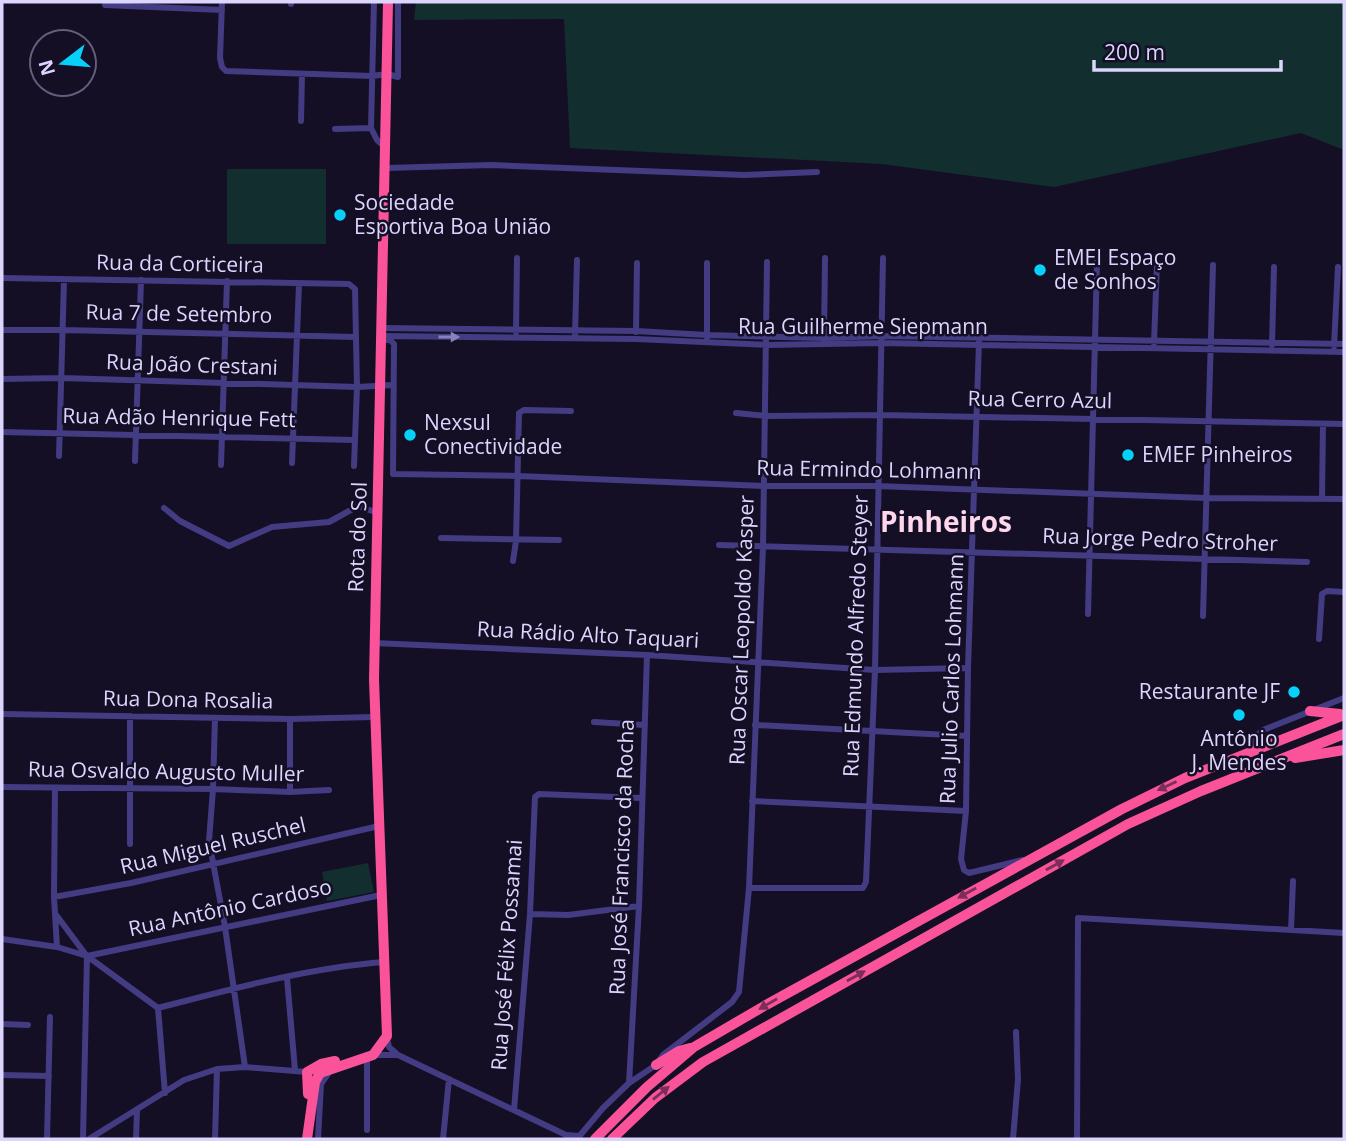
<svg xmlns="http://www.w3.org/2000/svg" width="1346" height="1141" font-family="'Open Sans',sans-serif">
<rect width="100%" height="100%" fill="#140f25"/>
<path fill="#132e2f" d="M416,2H1344V150L1301,133L1054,187L882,164L570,148L564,19L414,20Z
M227,169H326V244H227Z
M368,863L374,892L327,901L322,872Z"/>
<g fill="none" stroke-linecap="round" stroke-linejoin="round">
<path stroke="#433c83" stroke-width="6" d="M222,2L220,58L222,67L226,71L372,76L387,74L398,77V2
M374,2L371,128L377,140L386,148
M291,4V2
M105,5L222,10
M301,121L302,74
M335,129L371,128
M386,168L491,165L744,175L817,172
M2,278L349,284L355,289L357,387L354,466
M383,328L636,331L707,335L824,338L882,336L1344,344
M2,330H63L356,337
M516,332L517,258
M636,332L637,263
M575,335L577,260
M382,336L636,339L767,345L882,343L1344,352
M707,338V263
M384,340H390L394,344L393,474
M824,340L825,258
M979,342L968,668L966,811L961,859L964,870L969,873L1023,860
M1154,343L1157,263
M1272,345L1274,267
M1334,346L1338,267
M2,379L62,378L357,387L393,385
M736,413L767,416L881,415L1344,424
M2,432L355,440
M59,456L64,280
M135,461L141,280
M292,463L299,284
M221,465L227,281
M393,474L518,476L765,486H877L1206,498L1344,499
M1322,499L1323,424
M164,508L180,521L229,546L272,527L329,522L358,506L378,513
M441,538L559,540
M719,545L1307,562
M513,561L516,541L519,413L524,410L571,411
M1088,614L1097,262
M1203,616L1213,265
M1319,639L1322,594L1327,591L1344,592
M374,643L647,655L875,670L968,668
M2,714L290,719L374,717
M130,716V844
M215,718L213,789L209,841L225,927L245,1067
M290,719V792
M594,722L644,725
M755,725L967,736
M1251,751L1254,738L1263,730L1344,698
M2,787L213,789L290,792L329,790
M55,788L54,897L57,947
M752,801L966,811
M749,888H863L866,882L875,670L883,258
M54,897L131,883L379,826
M530,914L568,915L639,906
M57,916L86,955
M1291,930L1293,881
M2,939L57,947L87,956L158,1008L165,1093
M87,956L381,895
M287,978L295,1070
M158,1008C231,989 308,968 384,962
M2,1024L28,1025
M387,1038L389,1047L398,1055L566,1135L580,1136
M373,1055H398
M2,1075L49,1076
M629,1083L639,906L647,655
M514,1110L530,914L535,797L539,794L641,798
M367,1130V1059
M47,1139L50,1017
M83,1139L87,956
M89,1139L184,1080L217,1069L245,1067L307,1072
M136,1139L137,1110
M215,1139L217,1069
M318,1139L321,1084L330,1071
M443,1139L449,1079
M577,1139L603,1108L629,1083L656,1065L663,1055L732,1002L739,992L749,888L763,547L767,262
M1013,1139L1018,1079L1016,1032
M1077,1139L1078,918L1344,933"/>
<path stroke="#fa539a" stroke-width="10" d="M1310,711L1340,714
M1295,758L1344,750
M656,1065L679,1051L690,1048
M307,1072L308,1094
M307,1072L321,1064L335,1061
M307,1139L315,1082L320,1073L373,1055L387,1036L374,679L388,2
M595,1139L647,1087L694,1047L766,1005L1122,809L1185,778L1344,715
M612,1139L655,1098L703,1062L1128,824L1201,791L1344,734"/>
</g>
<defs><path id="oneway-solid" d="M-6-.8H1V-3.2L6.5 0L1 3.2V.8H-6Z" transform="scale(1.75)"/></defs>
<use fill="#8881ba" href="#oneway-solid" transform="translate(449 337)"/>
<g fill="#7b2e5a">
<use href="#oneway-solid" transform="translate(1167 786) rotate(155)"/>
<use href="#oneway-solid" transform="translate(1055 865) rotate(-29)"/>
<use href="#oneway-solid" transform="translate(967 893) rotate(151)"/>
<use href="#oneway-solid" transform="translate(856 976) rotate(-29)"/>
<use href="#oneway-solid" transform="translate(768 1004) rotate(150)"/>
<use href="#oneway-solid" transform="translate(661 1093) rotate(-39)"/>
</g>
<g fill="#07d1f8" stroke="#140f25" stroke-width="2.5">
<circle cx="340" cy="215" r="7"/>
<circle cx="1040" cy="270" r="7"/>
<circle cx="410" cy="435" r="7"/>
<circle cx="1128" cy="455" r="7"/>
<circle cx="1294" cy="692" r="7"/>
<circle cx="1239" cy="715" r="7"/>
</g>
<g text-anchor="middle" stroke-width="5" stroke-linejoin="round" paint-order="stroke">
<g font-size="21" fill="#dcd5fe" stroke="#140f25" text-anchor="start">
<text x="354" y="210">Sociedade<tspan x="354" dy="24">Esportiva Boa União</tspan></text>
<text x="1054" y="265">EMEI Espaço<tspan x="1054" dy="24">de Sonhos</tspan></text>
<text x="424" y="430">Nexsul<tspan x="424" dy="24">Conectividade</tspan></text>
<text x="1142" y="462">EMEF Pinheiros</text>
<text x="1280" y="699" text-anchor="end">Restaurante JF</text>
<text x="1239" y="746" text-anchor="middle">Antônio<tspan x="1239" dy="24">J. Mendes</tspan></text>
</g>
<g font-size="21" fill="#dcd5fe" stroke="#140f25">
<text transform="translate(180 264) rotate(1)" y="7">Rua da Corticeira</text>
<text transform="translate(179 314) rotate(1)" y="7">Rua 7 de Setembro</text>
<text x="863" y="334">Rua Guilherme Siepmann</text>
<text transform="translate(192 365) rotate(2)" y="7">Rua João Crestani</text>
<text transform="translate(1040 400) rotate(1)" y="7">Rua Cerro Azul</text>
<text transform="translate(179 418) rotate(1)" y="7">Rua Adão Henrique Fett</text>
<text transform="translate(869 470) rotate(1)" y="7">Rua Ermindo Lohmann</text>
<text transform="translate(358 537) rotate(-88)" y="7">Rota do Sol</text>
<text transform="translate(1160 540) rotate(2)" y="7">Rua Jorge Pedro Stroher</text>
<text transform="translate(742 630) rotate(-88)" y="7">Rua Oscar Leopoldo Kasper</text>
<text transform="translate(588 635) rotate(3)" y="7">Rua Rádio Alto Taquari</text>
<text transform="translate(856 636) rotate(-88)" y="7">Rua Edmundo Alfredo Steyer</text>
<text transform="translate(952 679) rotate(-88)" y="7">Rua Julio Carlos Lohmann</text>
<text transform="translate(188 700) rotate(1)" y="7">Rua Dona Rosalia</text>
<text transform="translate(166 772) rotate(1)" y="7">Rua Osvaldo Augusto Muller</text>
<text transform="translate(213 846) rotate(-13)" y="7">Rua Miguel Ruschel</text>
<text transform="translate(622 857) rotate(-88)" y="7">Rua José Francisco da Rocha</text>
<text transform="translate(230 908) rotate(-12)" y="7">Rua Antônio Cardoso</text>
<text transform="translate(507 955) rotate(-86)" y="7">Rua José Félix Possamai</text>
</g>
<g font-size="28" font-weight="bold" fill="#fed7ed" stroke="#140f25">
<text x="946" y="532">Pinheiros</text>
</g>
</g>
<rect width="1346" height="1141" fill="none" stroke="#dcd5fe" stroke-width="7"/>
<g transform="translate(63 63) rotate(254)"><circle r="33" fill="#140f25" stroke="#645e7c" stroke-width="2"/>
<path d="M0-5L12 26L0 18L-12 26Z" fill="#07d1f8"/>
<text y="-10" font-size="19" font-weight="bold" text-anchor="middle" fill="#dcd5fe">N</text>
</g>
<path d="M1094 60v10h187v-10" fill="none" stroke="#dcd5fe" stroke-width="3.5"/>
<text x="1104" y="60" font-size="21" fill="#dcd5fe" stroke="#140f25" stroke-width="5" paint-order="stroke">200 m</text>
</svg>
